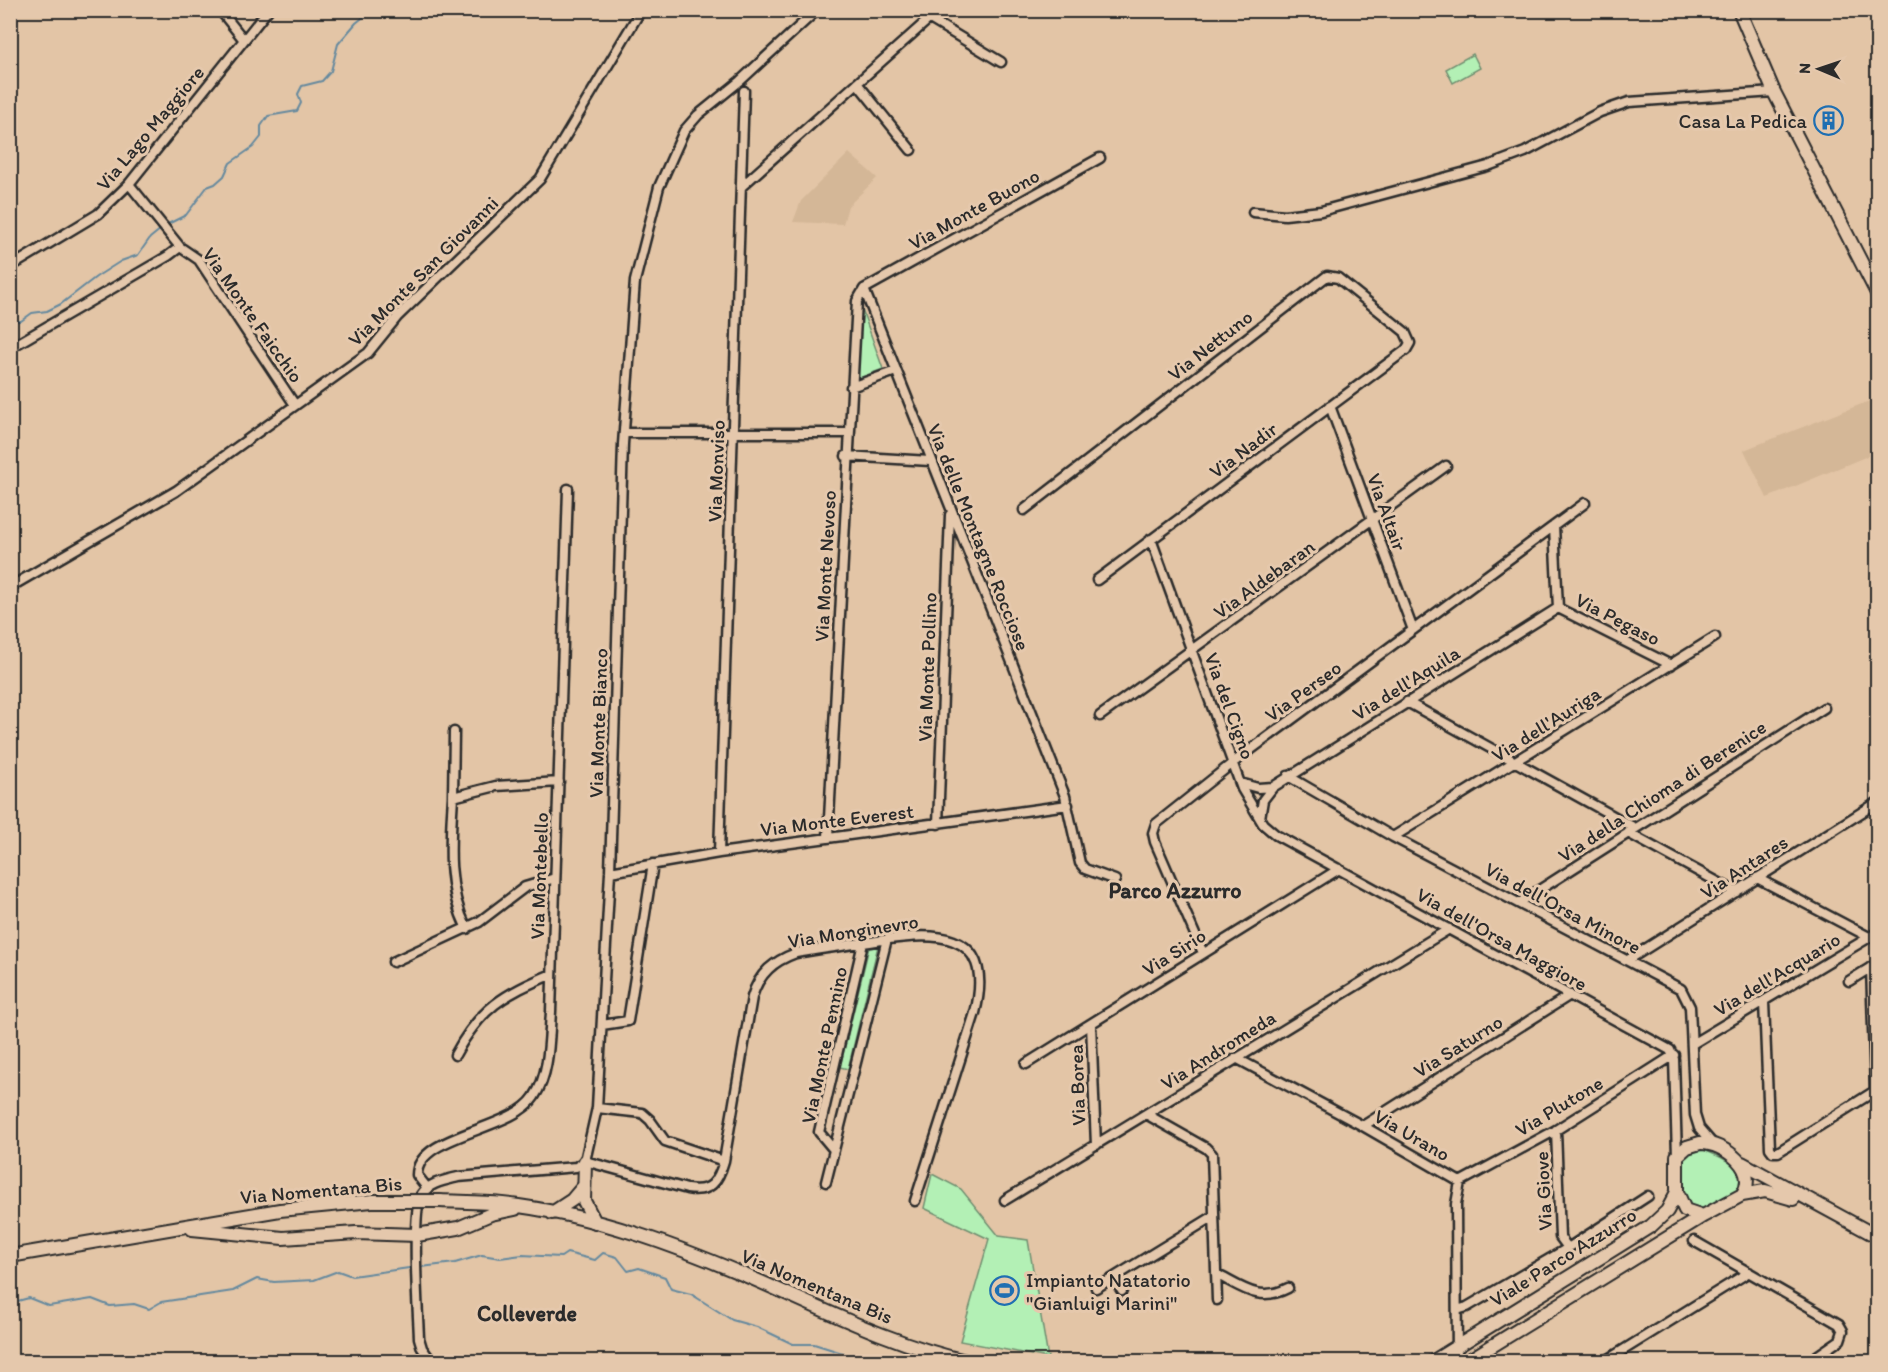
<svg xmlns="http://www.w3.org/2000/svg" width="1888" height="1372" font-family="Itim,sans-serif">
<rect width="100%" height="100%" fill="#e3c5a6"/>
<filter id="ink" filterUnits="userSpaceOnUse"><feTurbulence type="fractalNoise" baseFrequency=".0167" numOctaves="2"/><feDisplacementMap in="SourceGraphic" scale="12" xChannelSelector="R" yChannelSelector="G"/><feConvolveMatrix kernelMatrix="1 2 1 2 8 2 1 2 1" color-interpolation-filters="sRGB"/></filter>
<g filter="url(#ink)">
<path fill="#d4b797" d="M849,153L877,178L848,206L843,224L793,222L801,201Z
M1877,398V452L1767,498L1744,450Z"/>
<path fill="#b3f0b5" stroke="#6f8e70" stroke-width="1.5" d="M1473,54L1480,68L1453,83L1446,69Z
M860,304L883,369L854,380Z
M878,946L848,1069L840,1067L869,947Z
M1695,1148C1708,1150 1757,1169 1738,1189C1734,1193 1727,1196 1722,1199C1711,1206 1705,1210 1692,1210L1683,1197V1160Z
M932,1174L961,1189L999,1236L1028,1240L1048,1358L960,1341L989,1239L924,1208Z"/>
<g fill="none" stroke-linecap="round" stroke-linejoin="round">
<path stroke="#65899e" stroke-width="2" d="M166,225L186,215L207,187L215,184L224,176L230,163L253,147L261,137V126L268,116L297,111L301,103L298,94L302,86L322,81L331,71L338,44L356,23L372,10
M10,321H21L32,313L47,311L61,304L96,277L121,261L138,255L150,238L161,229
M421,1267L455,1263L482,1255L500,1258L522,1255L561,1257L567,1253L595,1260L603,1253L617,1257L628,1271L639,1268L665,1277L671,1289L691,1294L732,1320L757,1327L793,1344H814L871,1362
M10,1303L29,1298L49,1306L92,1299L110,1306L134,1304L149,1309L161,1302L233,1291L257,1279L274,1282L314,1280L338,1271L352,1276L409,1268"/>
<defs>
<path id="street" d="M220,10L244,40
M915,10L1001,62
M857,83L911,150
M741,187L929,19
M1253,212L1285,215L1321,211L1488,166L1525,152L1600,112L1629,102L1774,92
M180,247L199,260L295,405
M10,267L98,214L129,184L268,10
M864,289L1100,158
M10,348L168,256L180,247L129,184
M851,387L896,371
M1330,406L1413,630
M624,433H848
M846,456L930,461
M1024,510L1327,276L1338,278L1405,332L1410,343L1406,350L1097,580
M1554,526L1558,608L1671,665
M1151,539L1242,789L1263,824L1276,835L1670,1050L1674,1059L1677,1156
M10,587L176,491L368,353L398,316L540,179L641,10
M1407,702L1635,828
M1100,716L1446,466
M1288,776L1393,837L1681,989L1690,1007L1695,1115L1699,1128L1712,1143
M1240,783L1258,788L1273,787
M453,797L454,732
M1260,818L1263,800L1273,787L1558,608
M938,824L950,515
M1628,833L1736,892
M828,837L857,301L864,289L1065,796L1080,863L1085,869L1115,880
M1393,837L1715,637
M719,853L744,91
M610,872L719,853L1068,805
M1757,878L1869,937
M1519,903L1824,708
M467,929C446,887 450,842 453,797L496,786L559,782
M1203,953L1155,842L1153,833L1156,824L1234,762L1585,503
M1628,960L1878,802
M393,962L479,922L525,887L555,878
M1871,967L1875,1091
M1849,981L1878,963
M1764,1002L1770,1148L1773,1152H1778L1878,1089
M1091,1024L1096,1145
M602,1025L628,1021L653,864
M1692,1044L1878,932
M455,1055C481,1007 503,995 552,974
M1236,1058L1363,1126L1460,1182
M1026,1064L1339,869
M597,1108L642,1113L650,1120L665,1141L724,1161
M1146,1114L1206,1148L1212,1154L1217,1300
M1363,1126L1570,995
M1556,1130L1560,1237L1568,1248
M834,1150L819,1132L863,943
M585,1161L687,1189C711,1193 718,1182 724,1161L752,997C759,973 774,961 796,953C821,949 845,945 870,942C930,932 997,925 975,1013L915,1201
M826,1182L887,939
M1460,1182L1556,1130L1674,1055
M428,1189L417,1175C417,1134 512,1131 534,1097C550,1074 549,1038 551,1012L568,489
M1005,1200L1449,929
M1694,1241L1839,1324L1843,1331L1840,1340L1808,1362
M1216,1274C1242,1287 1259,1303 1288,1288
M1096,1288L1113,1278
M1122,1291L1113,1278L1214,1216
M1457,1310L1467,1307L1568,1248L1648,1196
M432,1362L422,1348L419,1338C418,1311 411,1214 421,1195C428,1183 446,1180 458,1177L576,1167L585,1161L597,1108L610,872L623,444L635,281L659,187L684,131L698,115L740,81L817,10
M1457,1362L1456,1204L1460,1182
M1604,1362L1749,1272"/>
<path id="secondary" d="M1739,10L1774,92L1878,295
M1700,1143C1724,1142 1760,1170 1742,1195L1703,1216L1685,1210L1677,1192V1156L1687,1147Z
M585,1161L584,1201L595,1222
M1742,1163L1878,1237
M1742,1195L1765,1191L1793,1199
M440,1201C461,1202 482,1202 503,1204C593,1214 681,1247 763,1283C831,1313 897,1346 970,1362
M552,1213L572,1200L583,1187
M192,1229L283,1238L356,1233L417,1235L458,1228L491,1214L515,1209
M10,1256L280,1210L372,1201H401
M1432,1362L1651,1226L1667,1211L1677,1192
M1466,1362L1703,1216"/>
</defs>
<use href="#street" stroke="#2b2b2b" stroke-width="13"/>
<use href="#secondary" stroke="#2b2b2b" stroke-width="16"/>
<use href="#street" stroke="#e5c8ac" stroke-width="8"/>
<use href="#secondary" stroke="#e5c8ac" stroke-width="12"/>
<defs>
<path id="secondary-bridge" d="M401,1201H440"/>
</defs>
<use href="#secondary-bridge" stroke="#2b2b2b" stroke-width="16" stroke-linecap="butt"/>
<use href="#secondary-bridge" stroke="#e5c8ac" stroke-width="12"/>
</g>
</g>
<defs>
<symbol id="building-ring" viewBox="-11 -11 22 22"><circle r="9.5" fill="#e5c8ac" stroke="#1f6fb2" stroke-width="1.5"/><path d="M-4-6H4V6H1V3H-1V6H-4ZM-2.5-4.3h1.7v1.8h-1.7ZM.8-4.3h1.7v1.8H.8ZM-2.5-1h1.7V.8h-1.7ZM.8-1h1.7V.8H.8Z" fill="#1f6fb2"/></symbol>
<symbol id="stadium-ring" viewBox="-11 -11 22 22"><circle r="9.5" fill="#e5c8ac" stroke="#1f6fb2" stroke-width="1.5"/><path d="M0-5a6.5 5 0 1 0 0 10a6.5 5 0 1 0 0-10ZM-3.5-1.8h7v3.6h-7Z" fill="#1f6fb2"/></symbol>
</defs>
<g fill-rule="evenodd">
<use href="#building-ring" x="1812" y="104" width="33" height="33"/>
<use href="#stadium-ring" x="988" y="1274" width="33" height="33"/>
</g>
<g text-anchor="middle" stroke-width="6" stroke-linejoin="round" paint-order="stroke">
<g font-size="20" fill="#2b2b2b" stroke="#e5c8ac" text-anchor="end">
<text x="1807" y="128">Casa La Pedica</text>
<text x="1026" y="1287" text-anchor="start">Impianto Natatorio<tspan x="1026" dy="23">"Gianluigi Marini"</tspan></text>
</g>
<g font-size="20" fill="#2b2b2b" stroke="#e5c8ac">
<text transform="translate(150 128) rotate(-50)" y="7">Via Lago Maggiore</text>
<text transform="translate(974 209) rotate(-29)" y="7">Via Monte Buono</text>
<text transform="translate(423 271) rotate(-45)" y="7">Via Monte San Giovanni</text>
<text transform="translate(253 315) rotate(55)" y="7">Via Monte Faicchio</text>
<text transform="translate(1210 345) rotate(-38)" y="7">Via Nettuno</text>
<text transform="translate(1243 450) rotate(-37)" y="7">Via Nadir</text>
<text transform="translate(716 471) rotate(-88)" y="7">Via Monviso</text>
<text transform="translate(1387 512) rotate(70)" y="7">Via Altair</text>
<text transform="translate(979 537) rotate(68)" y="7">Via delle Montagne Rocciose</text>
<text transform="translate(825 566) rotate(-87)" y="7">Via Monte Nevoso</text>
<text transform="translate(1264 579) rotate(-36)" y="7">Via Aldebaran</text>
<text transform="translate(1618 619) rotate(27)" y="7">Via Pegaso</text>
<text transform="translate(927 667) rotate(-88)" y="7">Via Monte Pollino</text>
<text transform="translate(1406 683) rotate(-32)" y="7">Via dell'Aquila</text>
<text transform="translate(1303 691) rotate(-36)" y="7">Via Perseo</text>
<text transform="translate(1230 706) rotate(70)" y="7">Via del Cigno</text>
<text transform="translate(598 723) rotate(-88)" y="7">Via Monte Bianco</text>
<text transform="translate(1546 724) rotate(-32)" y="7">Via dell'Auriga</text>
<text transform="translate(1662 791) rotate(-33)" y="7">Via della Chioma di Berenice</text>
<text transform="translate(837 820) rotate(-7)" y="7">Via Monte Everest</text>
<text transform="translate(1744 867) rotate(-33)" y="7">Via Antares</text>
<text transform="translate(539 876) rotate(-88)" y="7">Via Montebello</text>
<text transform="translate(1563 908) rotate(28)" y="7">Via dell'Orsa Minore</text>
<text transform="translate(853 931) rotate(-9)" y="7">Via Monginevro</text>
<text transform="translate(1502 939) rotate(29)" y="7">Via dell'Orsa Maggiore</text>
<text transform="translate(1174 952) rotate(-32)" y="7">Via Sirio</text>
<text transform="translate(1777 974) rotate(-31)" y="7">Via dell'Acquario</text>
<text transform="translate(824 1045) rotate(-78)" y="7">Via Monte Pennino</text>
<text transform="translate(1458 1046) rotate(-32)" y="7">Via Saturno</text>
<text transform="translate(1218 1050) rotate(-32)" y="7">Via Andromeda</text>
<text transform="translate(1077 1085) rotate(-92)" y="7">Via Borea</text>
<text transform="translate(1559 1106) rotate(-31)" y="7">Via Plutone</text>
<text transform="translate(1412 1135) rotate(30)" y="7">Via Urano</text>
<text transform="translate(321 1190) rotate(-5)" y="7">Via Nomentana Bis</text>
<text transform="translate(1543 1191) rotate(-93)" y="7">Via Giove</text>
<text transform="translate(1563 1257) rotate(-32)" y="7">Viale Parco Azzurro</text>
<text transform="translate(817 1286) rotate(23)" y="7">Via Nomentana Bis</text>
</g>
<g font-size="22" font-weight="bold" fill="#2b2b2b" stroke="#e5c8ac">
<text x="1175" y="898">Parco Azzurro</text>
<text x="527" y="1321">Colleverde</text>
</g>
</g>
<rect width="1888" height="1372" fill="none" stroke="#e5c8ac" stroke-width="36"/>
<rect x="18" y="18" width="1852" height="1336" fill="none" stroke="#2b2b2b" stroke-width="2" filter="url(#ink)"/>
<g transform="translate(1819 69) rotate(272)" stroke="#e5c8ac" stroke-width="4.5" paint-order="stroke">
<path d="M0-4.5L10 22L0 15L-10 22Z" fill="#2b2b2b"/>
<text y="-9" font-size="16" font-weight="bold" text-anchor="middle" fill="#2b2b2b">N</text>
</g>
</svg>
